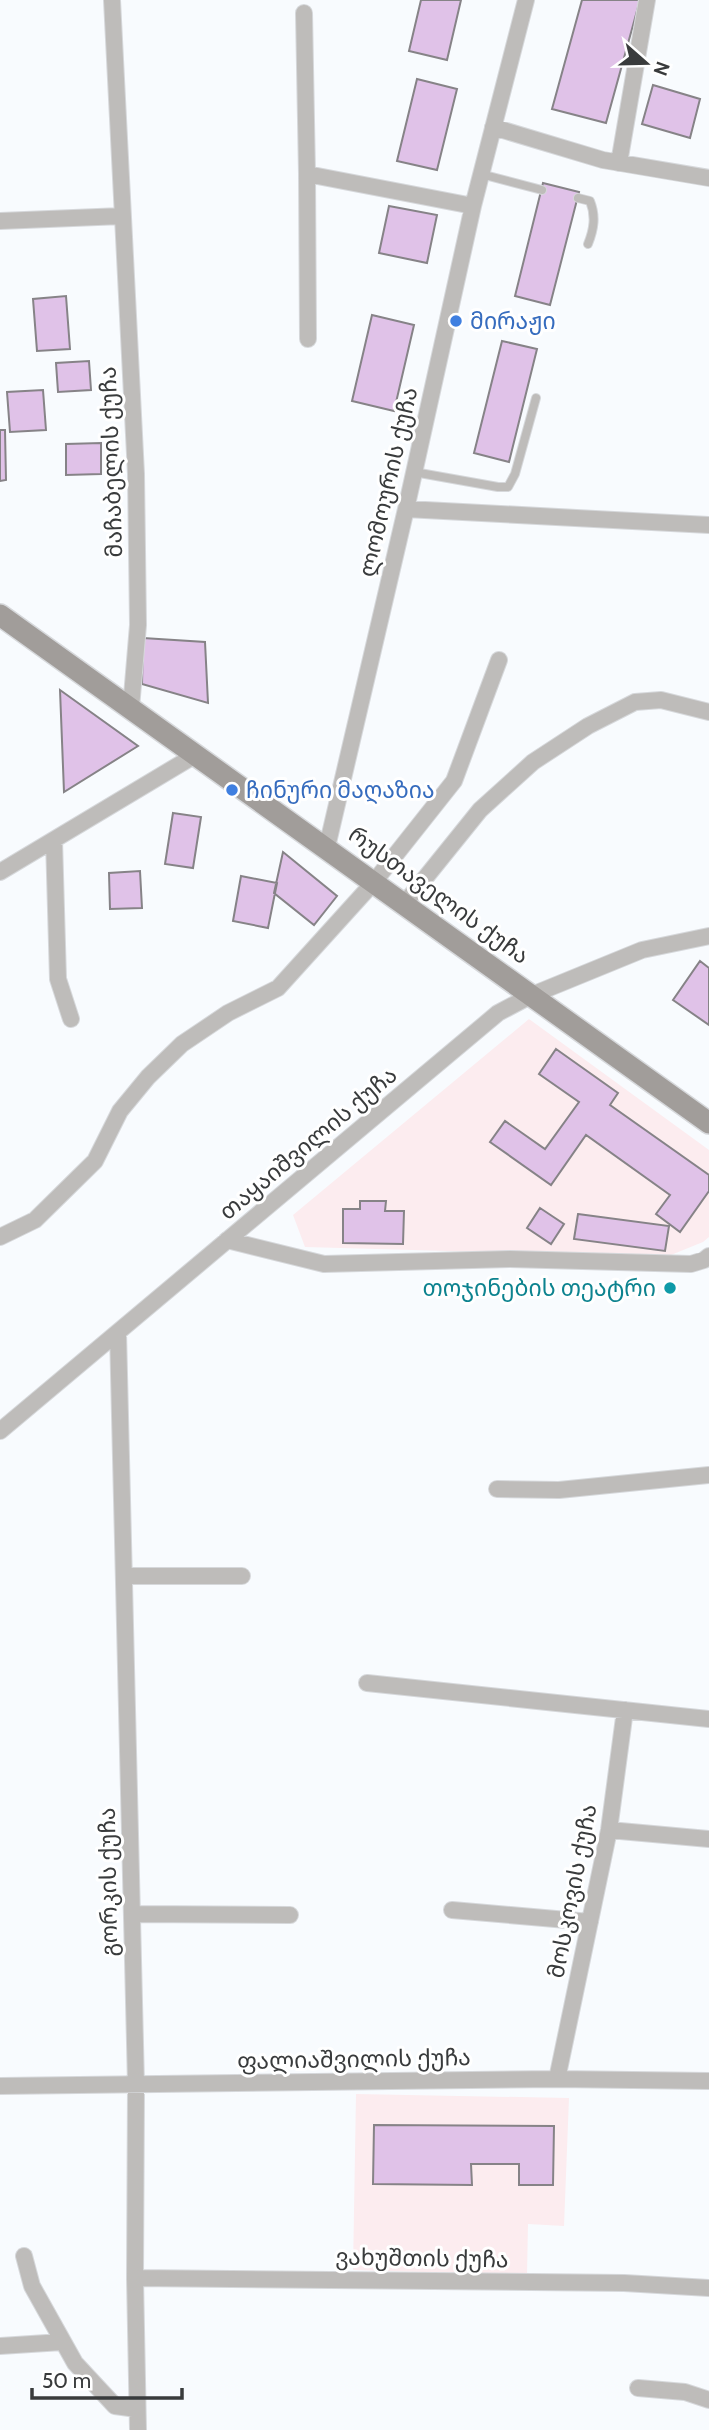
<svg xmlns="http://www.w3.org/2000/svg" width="709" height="2430" font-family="Cabin,'Noto Sans Georgian',sans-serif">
<rect width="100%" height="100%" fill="#f8fbfe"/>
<path fill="#fcecef" d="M529,1019L709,1150V1237L703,1242L666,1257L305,1247L293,1215Z
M356,2094L569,2098L564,2226L528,2224L527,2275L353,2270Z"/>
<path fill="#e0c2e8" stroke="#868387" stroke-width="2" d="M421,0H461L447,60L409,51Z
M582,0H640L606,123L552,109Z
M417,79L457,89L437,170L397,161Z
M653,85L700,99L690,138L642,124Z
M543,183L579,192L550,305L515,296Z
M389,206L437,215L427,263L379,253Z
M66,296L70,349L37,351L33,299Z
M372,315L414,325L394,411L352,401Z
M502,341L537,349L509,462L474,453Z
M89,361L91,390L58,392L56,363Z
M43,390L46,430L10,432L7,392Z
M0,430H5L6,480L0,481Z
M101,443V474L66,475V444Z
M143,638L205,642L208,703L142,684Z
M60,690L138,746L64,792Z
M173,813L201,817L193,868L165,864Z
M283,852L337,896L314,925L274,893Z
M140,871L142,908L110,909L109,873Z
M241,876L277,883L268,928L233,921Z
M700,961L709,968V1025L673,1000Z
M556,1049L618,1093L610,1105L709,1175V1191L680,1232L656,1214L670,1195L586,1135L551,1185L490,1142L505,1121L545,1149L579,1102L539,1074Z
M360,1201H386L385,1211H404L403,1244L343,1243V1209H360Z
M540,1208L564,1224L551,1244L527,1228Z
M578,1214L669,1226L665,1251L574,1239Z
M374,2125L554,2126L553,2185H519V2164H471L472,2185L373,2184Z"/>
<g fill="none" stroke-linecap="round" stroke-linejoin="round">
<defs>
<path id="lane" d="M481,174L542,190
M578,198L590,201C596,216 594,229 588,244
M414,472L498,487H508L515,474L536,398"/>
<path id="street" d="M112,0L136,474L138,625L131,708
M304,13L307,174L473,206
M493,127L603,160L709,178
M619,163L647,0
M307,174L308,339
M0,221L122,216
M406,509L709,525
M54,840L58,979L71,1019
M327,847L406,509L473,206L526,0
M0,872L197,754
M405,903L480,810L533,762L588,726L635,702L661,700L709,712
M0,1237L35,1220L95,1161L120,1111L148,1077L182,1044L228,1013L278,988L374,882L454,781L499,660
M227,1240L324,1264L510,1259L691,1264L704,1260L709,1256
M118,1332L136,2085L135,2278L138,2430
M0,1431L498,1013L532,995L642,950L709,936
M497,1489L559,1490L709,1475
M124,1576H242
M367,1683L709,1719
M609,1830L709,1839
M452,1910L590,1922
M132,1914L290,1915
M557,2079L609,1830L625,1710
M0,2086L557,2079L709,2081
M24,2256L32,2286L75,2363L115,2406L137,2409
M135,2278L624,2283L709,2288
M0,2346L62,2342
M638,2388L685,2392L709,2400"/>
<path id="secondary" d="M0,615L709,1123"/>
</defs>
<use href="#lane" stroke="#d6d8db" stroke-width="10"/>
<use href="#street" stroke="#d6d8db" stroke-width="18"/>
<use href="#secondary" stroke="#d6d8db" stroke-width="24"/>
<use href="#lane" stroke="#bebcba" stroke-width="8"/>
<use href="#street" stroke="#bebcba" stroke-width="16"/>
<use href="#secondary" stroke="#a19d9a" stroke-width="21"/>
</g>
<g fill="#3f7fe0" stroke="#fff" stroke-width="2.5">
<circle cx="456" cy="321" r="7"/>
<circle cx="232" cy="790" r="7"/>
</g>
<circle fill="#0f9aa8" stroke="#fff" stroke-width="2.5" cx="670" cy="1288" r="7"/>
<g text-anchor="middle" stroke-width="6" stroke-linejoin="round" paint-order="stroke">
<g font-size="23" fill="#366cbe" stroke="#fff" text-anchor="start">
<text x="470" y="329">მირაჟი</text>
<text x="246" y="798">ჩინური მაღაზია</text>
</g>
<g font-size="23" fill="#393b3c" stroke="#fff">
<text transform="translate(111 462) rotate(-92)" y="8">მაჩაბელის ქუჩა</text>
<text transform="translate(388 482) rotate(-77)" y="8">ლომოურის ქუჩა</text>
<text transform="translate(439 895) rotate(36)" y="8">რუსთაველის ქუჩა</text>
<text transform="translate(308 1143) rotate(-40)" y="8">თაყაიშვილის ქუჩა</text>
<text transform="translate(108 1882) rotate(-91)" y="8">გორკის ქუჩა</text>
<text transform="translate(572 1891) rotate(-79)" y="8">მოსკოვის ქუჩა</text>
<text transform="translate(354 2059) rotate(-1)" y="8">ფალიაშვილის ქუჩა</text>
<text transform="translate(422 2258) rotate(1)" y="8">ვახუშთის ქუჩა</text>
</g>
<g font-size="23" fill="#0d838f" stroke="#fff" text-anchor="end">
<text x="656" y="1296">თოჯინების თეატრი</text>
</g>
</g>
<g transform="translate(646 63) rotate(110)" stroke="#ffffff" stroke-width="5" paint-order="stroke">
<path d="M0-5L12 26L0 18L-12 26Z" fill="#393b3c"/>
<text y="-10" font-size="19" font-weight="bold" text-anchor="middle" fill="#393b3c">N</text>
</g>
<path d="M32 2388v10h150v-10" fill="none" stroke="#393b3c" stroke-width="3.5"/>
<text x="42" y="2388" font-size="21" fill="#393b3c" stroke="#ffffff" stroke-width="5" paint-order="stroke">50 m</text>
</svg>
